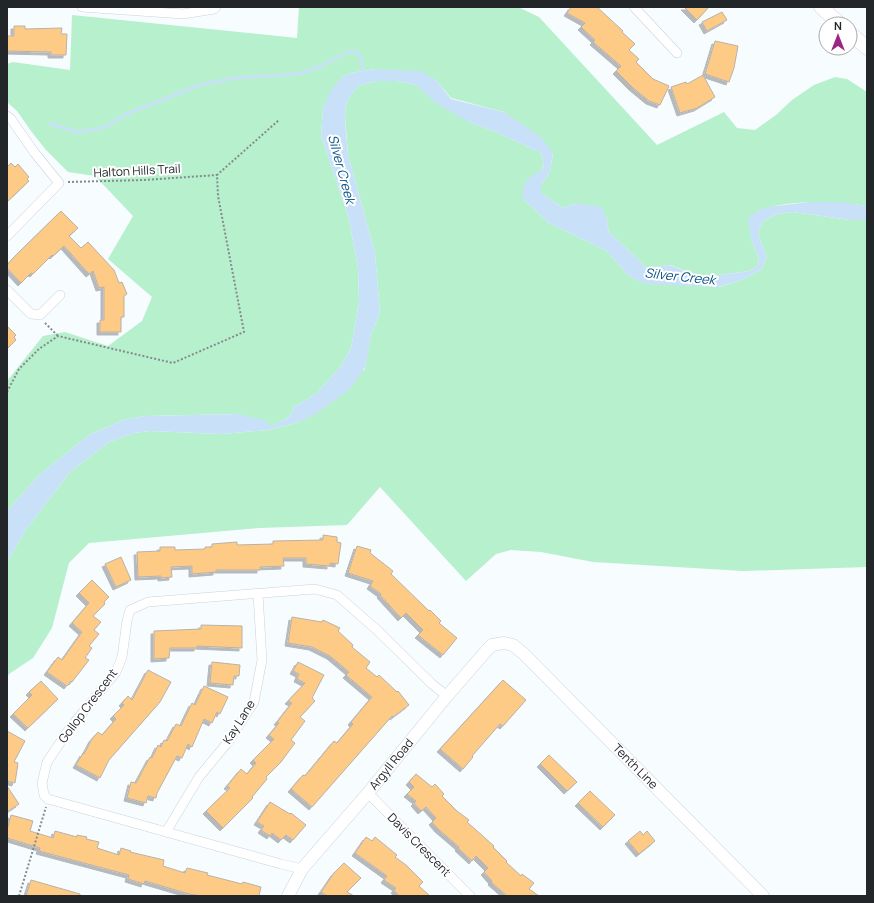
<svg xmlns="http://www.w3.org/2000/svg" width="874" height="903" font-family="Manrope,sans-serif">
<defs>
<filter id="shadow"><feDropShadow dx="-3" dy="3" stdDeviation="0" flood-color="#0004"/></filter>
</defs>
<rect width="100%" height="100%" fill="#f7fcff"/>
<path fill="#b6f0cd" d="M299,7H518L539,17L657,145L724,112L737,128L755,130L776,115L792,100L814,85L835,77L847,79L867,92V206C831,201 792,199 757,211L751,239L759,259L758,265L750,271L702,277L670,265L647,268L609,232L606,216L577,203L563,208L541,193V186L550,172L553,153L504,112L451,98L436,80L375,69L351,73L342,77L323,108L321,135L349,219L358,268L359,302L351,348L341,366L316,394L292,408L293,411L286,419L271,427L238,414L145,416L123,420L89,435L39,475L7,511V381L43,336L65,332L108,346L142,321L152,297L108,259L133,216L95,176L68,172L46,150L31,131L17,111L7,102V64L13,62L70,70L72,15L297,38Z
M377,81H397L416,85L469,122L496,132L541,153C547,170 540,172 527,181L523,199L549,223L607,251L626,273L634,279L646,283L719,287L742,280L762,269L767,257L758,235L759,230L763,221L777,214L793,212L850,220H867V567L743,571L593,562L541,552L511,550L496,554L466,581L380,487L347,525L259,528L89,543L69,563L52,628L33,658L9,674L7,678V562L25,531L70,472L109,442L134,433L150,431L221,434L269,430L299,422L365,369L371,334L380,313L375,253L348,155L345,115L346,105L348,99L358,86Z"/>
<path fill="#c8e1f8" d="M375,69L421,71L436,80L451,99L504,112L541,137L553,153L550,172L541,186V193L563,208L577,203L601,207L606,216L609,232L647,268L669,265L702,277L750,271L758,265L759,259L751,239L748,218L757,211L768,207L808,202H841L867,206V220H850L793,212L777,214L763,221L759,230L758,235L767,257L762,269L742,280L718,287L646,284L634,279L626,273L607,251L549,223L523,199C522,195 523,184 527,180C538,169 548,174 541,153L496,132L469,122L437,104L416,85L397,81H377L358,86L348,99L346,105L345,115L346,132L348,155L375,253L380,313L371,334L366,366L353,385L346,392L314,415L299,422L269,430L221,434L150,431L134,433L109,442L70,472L25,531L7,562V511L39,475L89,435L123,420L145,416L238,414L264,420L271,426L286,419L293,411L292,408L316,394L341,366L351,348L359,302L358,268L349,219L321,135L323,108L331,90L342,77L351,73Z"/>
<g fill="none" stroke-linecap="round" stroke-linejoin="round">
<path stroke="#c8e1f8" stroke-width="3" d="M50,124L78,132L106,127L124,115L200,85L234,78L298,74L321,66L350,51L359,53L364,74"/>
</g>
<path fill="#fecb87" stroke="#b9b1a8" filter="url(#shadow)" d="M571,7H597L623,31L622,32L635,44L629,50L639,59L636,62L653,79L669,86L660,105L649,101L632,87L616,71L621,66L593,42L595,40L581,27L585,23L567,13Z
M684,7H709L697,20Z
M722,12L727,20L707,31L702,22Z
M14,26H25V29L62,28L61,34H67L66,55H51V52L7,51V36H14Z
M715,41L738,46L734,68L729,82L705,74Z
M703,75L715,97L697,108L680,113L671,87L686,82L687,84Z
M11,163L15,167L18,164L29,177L27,179L29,181L7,202V167Z
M61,211L78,228L69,236L81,248L88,242L114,270L119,283L122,282L127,294L124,296V317H121V332H100V320H104V287L99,288L93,271L89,274L64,246L53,256L52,255L33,274L31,273L21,283L7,268V265L15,256Z
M7,326L16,335L14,337L16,340L7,349Z
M323,535L337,537V542L341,543L338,564L330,563V566L306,564V558H283L284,566L260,567V570H216V572L192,574V566L171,567L172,577L161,578V576L138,577L137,552L160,551V547H175V550L205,549V547H212V544L237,542V545L273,544V541L323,540Z
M357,546L371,550L370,553L393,571L391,574L429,611L430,610L441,621L439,623L457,638L443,655L418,635L423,630L406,613L401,618L380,595L381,594L370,586L373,581L348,573Z
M121,557L131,580L116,587L105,564Z
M92,580L109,597L104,602L105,604L93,616L101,622L94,630L99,634L89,646L92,648L85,658L89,660L72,682L71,681L67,686L47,672L58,657L62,660L82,632L72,623L89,603L79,593Z
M292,617L322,622L323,620L340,628L338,631L353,645L352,647L370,662L366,668L377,677L379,675L397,692L398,691L409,705L393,717L392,716L312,807L291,789L303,775L305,776L334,741L337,743L353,724L351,722L372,697L346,675L349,672L330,656L312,647L288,643Z
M201,625L242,626V648L197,646V648H170L169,658L154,659V631L201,629Z
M212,662L240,665L239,676H234L233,685L210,683Z
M298,662L324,675L312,698L315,701L300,717L305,721L291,740L295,743L281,762L266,777L267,779L252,797L253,798L223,828L206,811L230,788L227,786L241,769L247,774L256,763L253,760L274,739L269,735L279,723L277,722L292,703L288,701L305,683L297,679L299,674L293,671Z
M148,670L171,682L160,702L109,760L100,778L76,765L83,753L84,754L92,739L98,732L102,735L116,719L113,716L124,705L122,703L128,696L132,700Z
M503,680L526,700L503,726L500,724L472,756L473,757L463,769L440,749Z
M41,681L58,699L28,728L13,714L32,695L29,692Z
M204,686L228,697L220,714L217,712L212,723L204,719L192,747L188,744L182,758L177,756L157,793L156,798L148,796L146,803L127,798L131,782L136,783L150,757L152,758L158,745L161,747L164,740L167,741L176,724L181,726L192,703L195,705Z
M7,731L25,741L14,762L18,763L15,783L7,781Z
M549,755L577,782L567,791L540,764Z
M416,774L432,787L435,784L444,794L442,796L457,811L469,820L467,822L494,846L493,847L507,861L506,862L521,876L522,874L534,883L529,889L539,896H507L491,882L492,881L484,872L488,868L476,856L472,861L458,848L459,847L438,829L432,822L436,818L426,807L421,811L414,803L416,801L407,794L414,787L409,782Z
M7,786L19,804L7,812Z
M590,791L615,815L603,827L578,803Z
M270,802L290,814L291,813L306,825L293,840L286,835L281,840L272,833L270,836L261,830L264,826L257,822Z
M11,815L33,821L30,831L53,838L55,831L77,837V835L87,837L86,839L99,842L97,848L119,855L121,848L131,851L130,852L164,860L163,866L185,873L187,868L208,873L207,875L242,884L243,882L261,887L259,896H201L189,894L145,881L144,884L128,879L129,875L39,851L40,848L7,838V830Z
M640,831L643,835L647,831L655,841L639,854L628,841Z
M366,837L372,841L375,837L397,855L395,857L406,865L423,882L419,886L430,896H399L394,890L396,888L384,880L387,876L355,853Z
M344,863L361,878L347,892L354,896H327L321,892L334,873Z
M31,880L80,894V896H26Z"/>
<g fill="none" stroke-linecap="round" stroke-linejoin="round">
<defs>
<path id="street" d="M82,7L183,14L214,9L216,7
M634,7L677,53
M7,116L11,119L34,152L59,183L7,236
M7,290L31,314L40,315L60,295
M368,793L470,896
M166,832L199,777L228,742L254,702L262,660L258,594
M302,869L281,864L48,799L44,795L42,783L47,762L70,728L116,672L122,657L127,621L130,610L148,602L315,589L337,595L377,630L432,684L447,696"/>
<g id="secondary">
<path id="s1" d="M288,896L302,869L368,793L447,696L487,650L492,645L504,643L513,645L524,654L763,896"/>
</g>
<path id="primary" d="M821,7L840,24
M850,33L867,48"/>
</defs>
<use href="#street" stroke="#c9d3db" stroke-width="10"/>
<use href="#secondary" stroke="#c9d3db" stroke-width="13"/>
<use href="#primary" stroke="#c9d3db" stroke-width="15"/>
<path stroke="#868a8d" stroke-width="2" stroke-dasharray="2 2" stroke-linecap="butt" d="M68,182L144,180L217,175
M45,323L58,336
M7,392L19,369L39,349L58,336L173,363L244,332L218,196L217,175L279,120
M19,896L46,807"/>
<use href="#street" stroke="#fff" stroke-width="9"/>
<use href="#secondary" stroke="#fff" stroke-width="12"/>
<use href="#primary" stroke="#fff" stroke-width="14"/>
</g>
<g text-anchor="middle" stroke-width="4" stroke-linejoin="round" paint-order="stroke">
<g font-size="12" fill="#222629" stroke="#fff">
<text transform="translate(137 171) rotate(-3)" y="4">Halton Hills Trail</text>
<text transform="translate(88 706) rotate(-53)" y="4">Gollop Crescent</text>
<text transform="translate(239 722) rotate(-58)" y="4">Kay Lane</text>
<text dy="4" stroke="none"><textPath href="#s1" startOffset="168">Argyll Road</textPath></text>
<text dy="4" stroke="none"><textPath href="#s1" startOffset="518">Tenth Line</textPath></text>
<text transform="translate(419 845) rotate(45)" y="4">Davis Crescent</text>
</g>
<g font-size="13" font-style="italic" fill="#0b5487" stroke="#fff">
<text transform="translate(342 169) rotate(75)" y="5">Silver Creek</text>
<text transform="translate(680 276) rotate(6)" y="5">Silver Creek</text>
</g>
</g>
<rect width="874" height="903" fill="none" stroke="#222629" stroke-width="16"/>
<g transform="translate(838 36)"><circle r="19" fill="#ffffff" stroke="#a7a8a9"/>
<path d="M0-3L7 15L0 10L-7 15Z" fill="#9b2783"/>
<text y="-6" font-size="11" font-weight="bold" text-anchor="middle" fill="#222629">N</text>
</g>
</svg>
